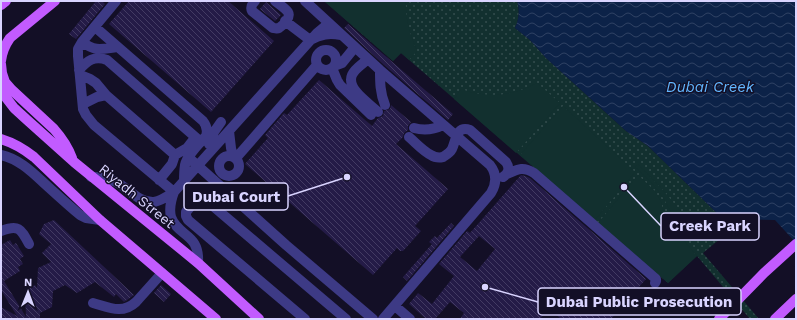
<svg xmlns="http://www.w3.org/2000/svg" width="797" height="320" font-family="'Work Sans',sans-serif">
<defs>
<pattern id="grass-dots" width="8" height="8" patternUnits="userSpaceOnUse"><rect width="8" height="8" fill="#12302f"/><path d="M2 2h.1M6 6h.1" fill="none" stroke="#344d4e" stroke-width="1.8" stroke-linecap="round"/></pattern>
<pattern id="water-waves" width="16" height="10" patternUnits="userSpaceOnUse"><rect width="16" height="10" fill="#0c2248"/><path d="M0 5q4-4 8 0t8 0" fill="none" stroke="#2f4163"/></pattern>
<pattern id="building-back-hatch" width="6" height="6" patternUnits="userSpaceOnUse"><rect width="6" height="6" fill="#241b47"/><path d="M-1 5l2 2M0 0l6 6M5-1l2 2" fill="none" stroke="#433b63"/></pattern>
</defs>
<rect width="100%" height="100%" fill="#130f26"/>
<path fill="url(#grass-dots)" d="M324,1H517C520,11 519,19 515,28L530,40L546,58L626,131L648,146L723,219H738V224L703,253L759,319H750L697,256L668,283L401,53L393,61Z"/>
<path fill="#12302f" d="M324,1H406C405,19 410,34 417,51L409,60L401,53L393,61Z
M537,83L560,103L516,153L454,99L461,89C489,99 512,96 537,83Z
M563,106L635,172L595,220L520,155Z
M638,164L663,190L686,218L679,225C671,215 668,204 661,195C654,184 644,176 635,167Z
M638,175L655,191L661,202L664,213L669,223L697,256L668,283L598,223Z"/>
<path fill="url(#water-waves)" d="M517,1H796V243L775,220L723,219L648,146L626,131L546,58L530,40L515,28C519,19 520,10 517,1Z"/>
<path fill="url(#building-back-hatch)" fill-rule="evenodd" d="M96,1H102L105,4L76,39L69,34Z
M129,1H228L274,41L211,112L109,24Z
M266,2L281,15L275,21L260,9Z
M348,24L453,114L448,120L384,65L344,28Z
M319,80L372,126L378,118L383,116L384,111L390,109L391,105L411,122L408,126V130L404,133L403,137L396,144L448,189L415,226L421,231L403,251H400L397,248L373,275L245,164L268,138L265,135L284,113L287,115Z
M521,175L525,176L530,178L646,279L611,319H561L549,308L540,319H460L464,313L450,302L435,319H426L409,304L418,293L432,304L454,276L439,264L467,231L470,233ZM479,236L495,249L477,271L460,257Z
M54,220L134,295L127,300L124,302L116,294L114,297L95,282L77,293L65,285L53,291L52,307L40,313V319H1V307L17,316L1,290V245L10,240L13,245L16,243L24,256L20,259L23,264L18,267L20,271L4,281L26,317L25,291L35,285L37,288L38,268L51,262L42,253L51,244L39,234L44,224Z
M451,223L454,226L407,281L403,277L432,244L429,242L435,236L437,238Z
M161,285L171,294L164,302L154,293Z"/>
<g fill="none" stroke-linecap="round" stroke-linejoin="round">
<path stroke="#3d3a85" stroke-width="10" d="M116,1L82,42L78,49V56L83,109L86,115L94,125L174,192
M255,1C252,4 250,7 252,11L273,28C276,28 277,29 279,28C284,25 291,17 288,12C285,8 279,4 275,1
M305,1L380,70L490,165C497,174 497,183 491,193L383,319
M285,21L310,40C321,34 329,33 341,35
M95,27L203,121C207,126 208,130 206,136C199,144 187,155 185,165C184,171 184,177 184,182
M82,42C96,52 101,49 117,47
M316 60a10 10 0 1 1 20 0a10 10 0 1 1-20 0Z
M368,59C363,64 355,68 352,75C346,89 369,103 378,112
M334,66L342,63L355,47
M332,68L337,80L340,85L371,115
M79,70C87,61 94,55 107,60L201,142
M380,70C380,82 380,93 385,105
M80,75L90,79L96,83L106,95L175,155
M83,104L97,97L106,95
M414,128C424,131 433,130 443,125
M229,131L231,148L233,157
M409,137C416,143 423,151 431,155C434,157 438,158 443,157C446,155 450,153 452,149C456,141 456,125 470,130L506,162C510,168 509,173 503,177
M209,144L214,132L221,122
M1,155C19,159 32,172 45,184C56,194 68,205 80,215L86,218L100,220
M219 166a10 10 0 1 1 20 0a10 10 0 1 1-20 0Z
M188,157L286,245L373,319
M236,158L317,65
M507,174C518,169 523,166 534,173L656,279V281L655,283
M91,177C100,177 108,178 116,182C128,188 139,203 154,202C161,201 168,196 174,192L317,33L329,23
M159,180L172,164L175,155L187,148L194,139
M174,192C171,200 169,209 171,217C178,237 200,233 198,263
M1,231C19,224 21,229 29,244
M93,303C108,307 122,315 136,302L162,273
M395,306L410,319
M305,319L188,220L186,216V212L195,201L200,199L207,201L346,319"/>
<path stroke="#c25bff" stroke-width="10" d="M1,5L6,1
M1,61C2,52 5,45 10,38L55,1
M1,64L2,73L5,82L12,90L54,129C62,138 68,147 72,158
M1,91L14,108L26,119L74,162L198,263L259,319
M1,139C14,143 24,149 34,157L100,220L216,319
M719,319L764,273L796,244
M775,319L796,299"/>
</g>
<g text-anchor="middle" stroke-width="3" stroke-linejoin="round" paint-order="stroke">
<g font-size="14" fill="#d9d4ff" stroke="#130f26">
<text transform="translate(137 196) rotate(39)" y="5">Riyadh Street</text>
</g>
<g font-size="15" font-style="italic" fill="#62b6ff" stroke="#130f26">
<text x="710" y="92">Dubai Creek</text>
</g>
</g>
<path fill="none" stroke="#d9d4ff" stroke-width="1.5" d="M347 177L288 196M624 187L661 226M485 287L538 302"/>
<g fill="#d9d4ff" stroke="#130f26" stroke-width="1.5">
<circle cx="347" cy="177" r="4"/>
<circle cx="624" cy="187" r="4"/>
<circle cx="485" cy="287" r="4"/>
</g>
<g fill="#130f26" stroke="#d9d4ff" stroke-width="1.5">
<rect x="184" y="183" width="104" height="27" rx="4"/>
<rect x="661" y="213" width="98" height="27" rx="4"/>
<rect x="538" y="288" width="203" height="27" rx="4"/>
</g>
<g font-size="15" text-anchor="middle" font-weight="bold" fill="#d9d4ff">
<text x="236" y="202">Dubai Court</text>
<text x="710" y="231">Creek Park</text>
<text x="639" y="307">Dubai Public Prosecution</text>
</g>
<rect width="797" height="320" fill="none" stroke="#d9d4ff" stroke-width="4"/>
<g transform="translate(28 292) rotate(1)" stroke="#130f26" stroke-width="3" paint-order="stroke">
<path d="M0-3L7 15L0 10L-7 15Z" fill="#d9d4ff"/>
<text y="-6" font-size="11" font-weight="bold" text-anchor="middle" fill="#d9d4ff">N</text>
</g>
</svg>
